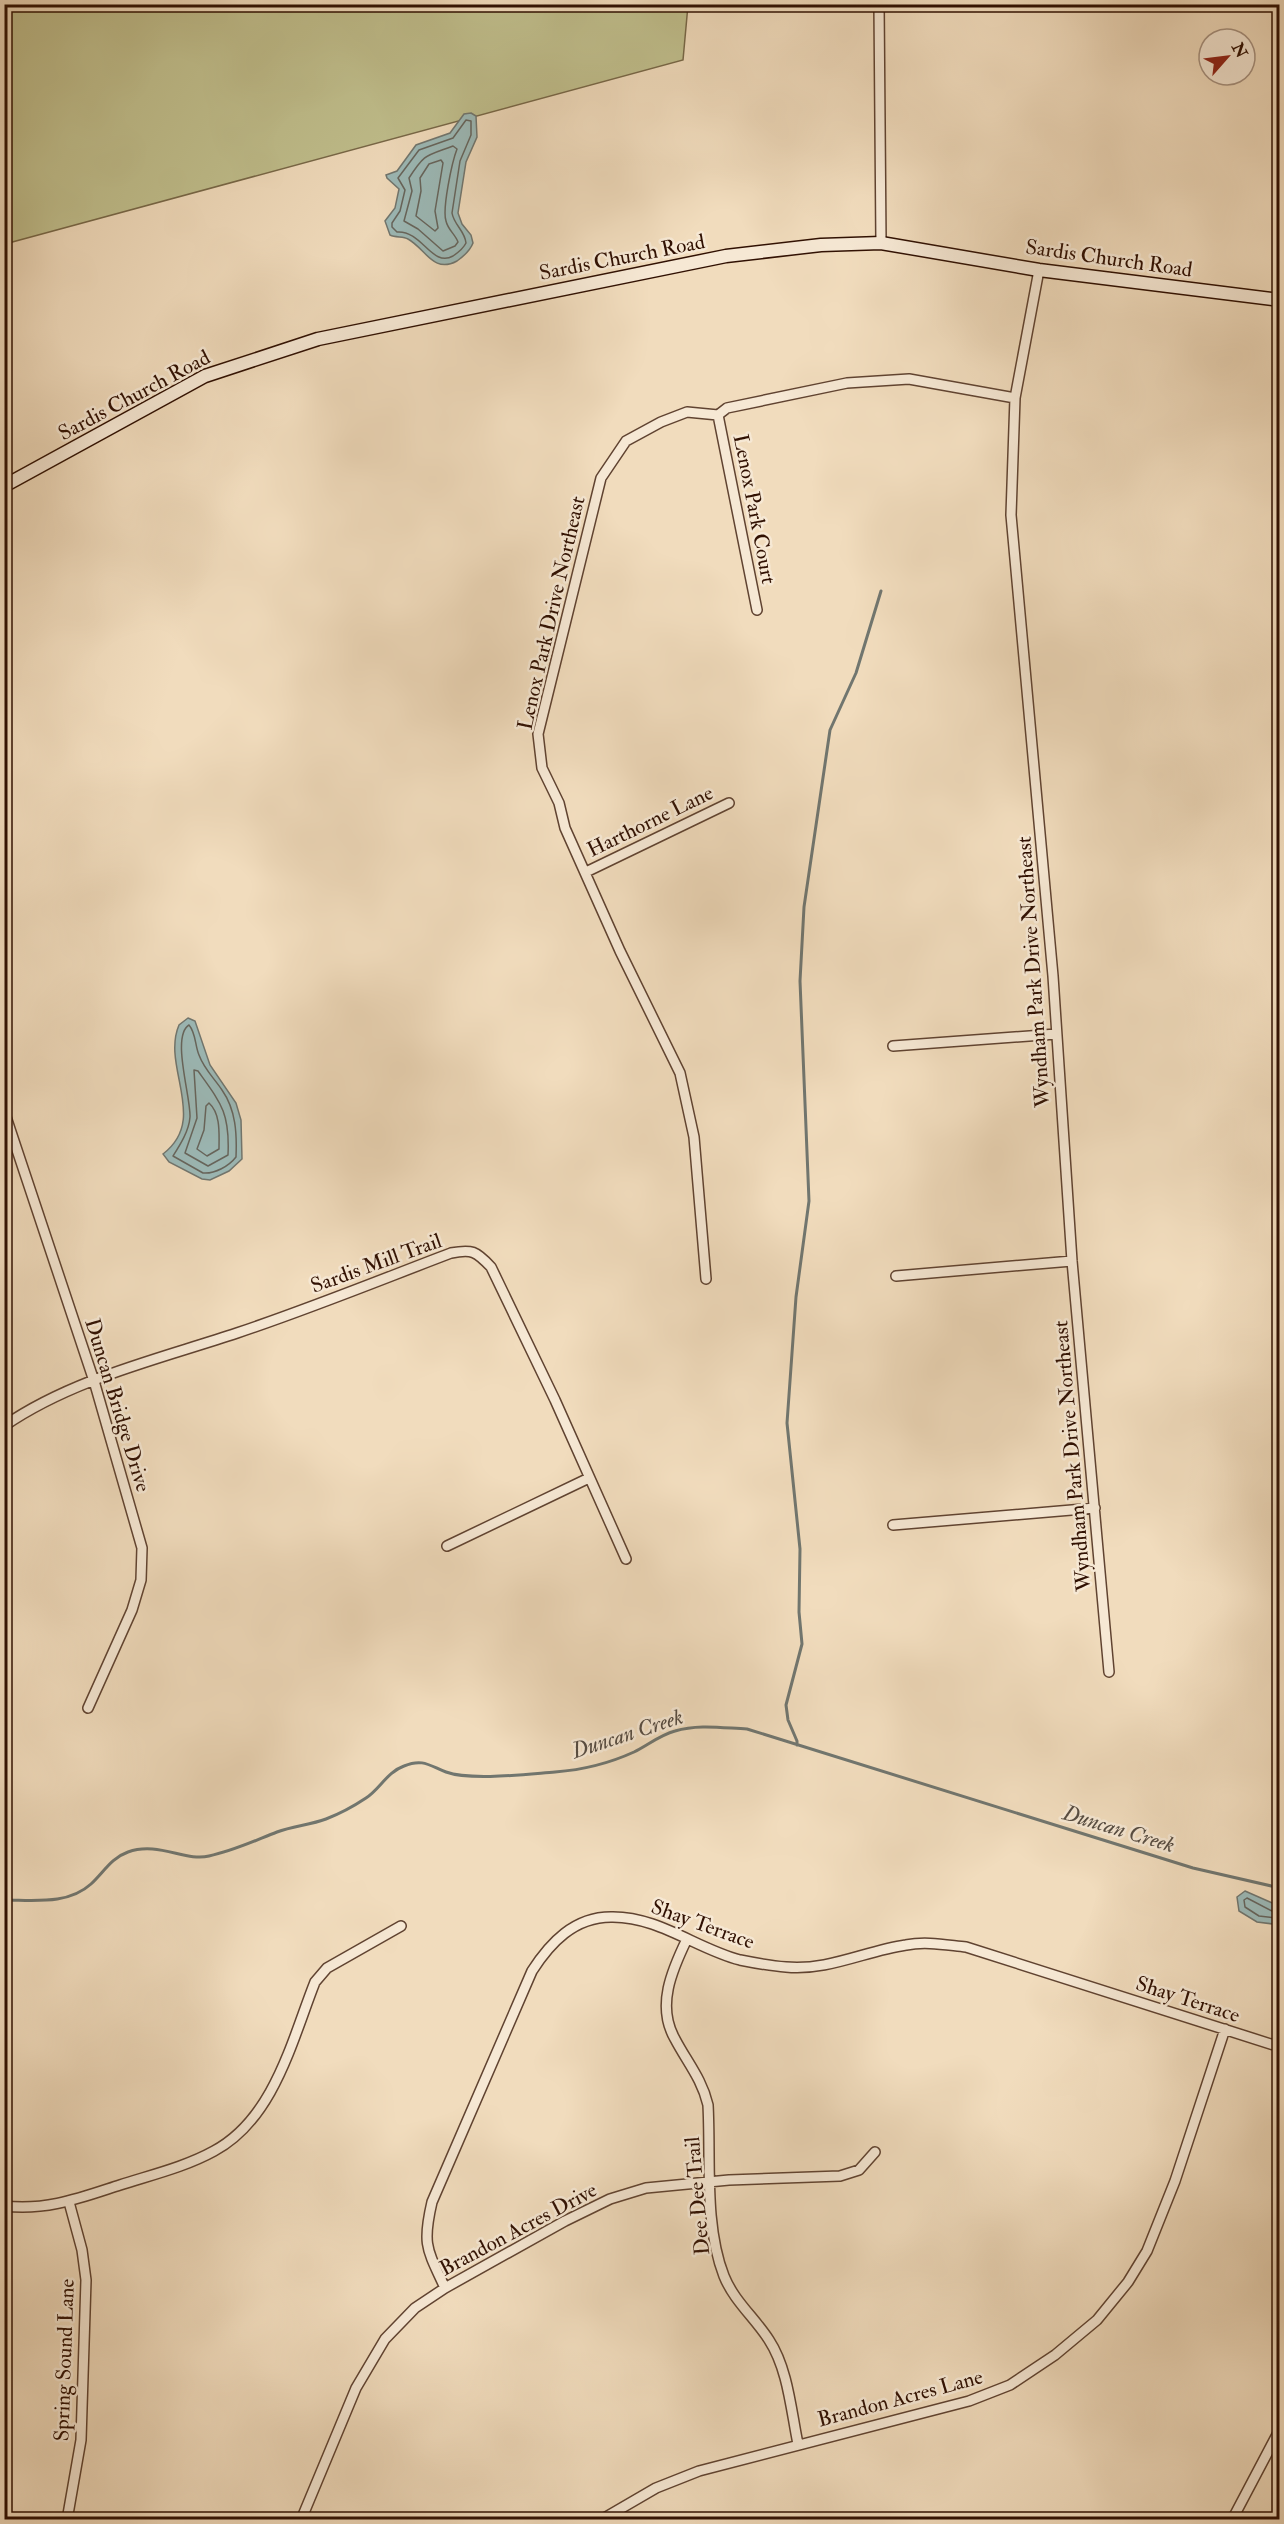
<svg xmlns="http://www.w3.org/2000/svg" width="1284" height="2524" font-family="'IM FELL Double Pica',serif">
<rect width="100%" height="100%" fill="#f1dcbd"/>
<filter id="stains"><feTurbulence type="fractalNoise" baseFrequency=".00333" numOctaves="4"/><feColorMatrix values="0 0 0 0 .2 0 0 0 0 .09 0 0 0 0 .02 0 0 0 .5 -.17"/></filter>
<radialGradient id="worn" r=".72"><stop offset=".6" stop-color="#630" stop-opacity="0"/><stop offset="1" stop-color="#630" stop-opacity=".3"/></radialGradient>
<path fill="#c0bf8d" stroke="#786848" stroke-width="1.5" d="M5,5H688L683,60L5,244Z"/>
<path fill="#9cbab8" stroke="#71766f" stroke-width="1.5" d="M471,113L476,116L477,137L466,162L458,213L462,224L471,235L473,243C470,251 464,256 457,261C433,274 426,249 408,239C403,236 396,238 390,235L385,221L395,208L399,189L387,178L386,175L397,171L416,145L450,133L464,114Z
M188,1018L195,1021L210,1065L236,1103L241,1120L242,1159L229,1171L210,1180L202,1179L169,1162L163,1154C209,1119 161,1067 179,1025Z
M1245,1891L1279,1906V1937L1273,1924L1257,1922L1239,1911L1237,1897Z"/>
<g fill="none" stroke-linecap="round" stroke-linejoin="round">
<path stroke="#66655d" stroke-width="1.5" d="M466,120L471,121V135L460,161L452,213C454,225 465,231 466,243C463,249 459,252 453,256C432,268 422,230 397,232L392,227V223L400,211L405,190L398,178L419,150L453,138Z
M453,146L457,149C452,162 442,209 446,221C448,230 455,234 458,242L455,246L443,251L418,229L404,221L412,191L409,178C425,153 426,156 453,146Z
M441,160L443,163L435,211L438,228L435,231L416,216L421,191L420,178L429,164Z
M189,1025C196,1033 195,1046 199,1055C204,1069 214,1078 222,1090C236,1110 237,1134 236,1157C229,1166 215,1174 203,1173L173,1156C180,1145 189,1131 190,1117C191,1097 171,1036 189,1025Z
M194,1070L198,1071C221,1103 230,1113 228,1155L208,1166L185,1153L197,1118Z
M209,1103C221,1114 219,1134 219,1149L207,1156L197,1149L204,1130L206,1106Z
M1280,1912L1272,1911L1247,1898L1244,1900L1245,1907L1259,1916L1276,1918L1280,1923"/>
<path stroke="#71766f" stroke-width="3" d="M797,1745V1741L788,1720L786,1705L802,1644L799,1612L800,1549L787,1423L796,1297L809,1201L800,981L804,907L830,730L856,673L881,591
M4,1900C34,1900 68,1905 91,1884C104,1872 111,1858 128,1852C158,1841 186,1862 209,1856C233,1851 254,1841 277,1832C293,1826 310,1825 326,1819C339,1814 354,1806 366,1798C380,1789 387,1772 404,1766C423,1758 430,1766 446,1772C471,1781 528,1774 555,1772C581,1770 610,1763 634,1752C648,1745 660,1735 675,1731C698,1724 723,1728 747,1729L1193,1868L1280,1888"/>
<defs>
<path id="street" d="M879,4L881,243
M1039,270L1015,398L1011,515L1053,976L1072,1261L1109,1672
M718,415L757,610
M586,872L729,803
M893,1046L1056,1034
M4,1111L94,1381L142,1548L141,1580L132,1610L88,1708
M896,1276L1072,1261
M706,1279L694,1137L680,1073L620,951L565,828L559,803L542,768L538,734L601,478L626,441L661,422L687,412L718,415L727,408L847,383L909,379L1015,398
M4,1426C72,1379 159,1359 237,1333C309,1309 380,1280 451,1253C472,1249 476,1251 491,1267L555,1400L626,1559
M893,1525L1095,1508
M447,1546L589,1478
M687,1939C672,1970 656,2006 675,2039C687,2062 702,2079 708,2105C711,2159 704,2225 724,2276C734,2301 755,2318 769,2340C788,2369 791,2410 798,2444
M4,2206C47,2211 80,2198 120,2185C151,2175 185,2167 214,2151C274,2119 292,2040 315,1982L327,1968L401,1926
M445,2288C427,2249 422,2245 432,2202L532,1971C550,1943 574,1917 611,1917C658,1916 697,1949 740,1960C755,1963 771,1966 786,1967C828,1971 865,1951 906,1945C926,1941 946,1945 966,1947L1280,2047
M67,2520L81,2440L86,2280L82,2250L69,2202
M301,2520L356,2388L385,2339L415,2308L445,2288L565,2221L610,2199L646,2188L729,2180L840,2176L859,2170L875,2152
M601,2520L656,2488L699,2471L969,2401L1010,2385L1055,2355L1097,2320L1128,2282L1147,2251L1175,2181L1225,2029
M1232,2520L1280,2429"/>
<path id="secondary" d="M4,486L205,376L318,339L726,256L821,245L881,243L1039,270L1280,300"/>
</defs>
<use href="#street" stroke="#604331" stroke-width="12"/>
<use href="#secondary" stroke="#301002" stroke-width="15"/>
<use href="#street" stroke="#f6e8d4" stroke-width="9"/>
<use href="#secondary" stroke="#f6e8d4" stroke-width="12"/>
</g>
<g text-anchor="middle" stroke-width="5" stroke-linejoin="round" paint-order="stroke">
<g font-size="21" fill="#301002" stroke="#f6e8d4">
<text transform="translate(622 257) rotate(-11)" y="7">Sardis Church Road</text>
<text transform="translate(1109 258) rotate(8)" y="7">Sardis Church Road</text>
<text transform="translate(134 395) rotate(-28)" y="7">Sardis Church Road</text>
<text transform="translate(755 509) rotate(79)" y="7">Lenox Park Court</text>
<text transform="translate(551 613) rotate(-77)" y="7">Lenox Park Drive Northeast</text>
<text transform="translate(650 821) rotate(-26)" y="7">Harthorne Lane</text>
<text transform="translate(1033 972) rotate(-94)" y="7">Wyndham Park Drive Northeast</text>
<text transform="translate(376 1263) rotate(-20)" y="7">Sardis Mill Trail</text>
<text transform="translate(118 1405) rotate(73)" y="7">Duncan Bridge Drive</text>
<text transform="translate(1072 1456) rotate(-95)" y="7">Wyndham Park Drive Northeast</text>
<text transform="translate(703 1924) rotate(20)" y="7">Shay Terrace</text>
<text transform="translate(1188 1999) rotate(18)" y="7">Shay Terrace</text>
<text transform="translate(697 2196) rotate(-95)" y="7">Dee Dee Trail</text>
<text transform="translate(518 2229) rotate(-28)" y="7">Brandon Acres Drive</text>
<text transform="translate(64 2360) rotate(-88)" y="7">Spring Sound Lane</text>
<text transform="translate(900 2398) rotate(-15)" y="7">Brandon Acres Lane</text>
</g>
<g font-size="22" font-style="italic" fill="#564c42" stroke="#f6e8d4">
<text transform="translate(627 1733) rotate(-18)" y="8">Duncan Creek</text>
<text transform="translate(1119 1828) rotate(17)" y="8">Duncan Creek</text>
</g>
</g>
<rect width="1284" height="2524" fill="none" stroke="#f1dcbd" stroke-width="24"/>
<rect x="6" y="6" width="1272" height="2512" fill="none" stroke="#301002" stroke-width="3"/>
<rect x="12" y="12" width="1260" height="2500" fill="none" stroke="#301002" stroke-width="1.5"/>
<g transform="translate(1227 57) rotate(62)"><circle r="28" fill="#f6e8d4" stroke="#a79280" stroke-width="1.5"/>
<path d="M0-4.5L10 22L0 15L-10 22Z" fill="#8f2418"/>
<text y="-9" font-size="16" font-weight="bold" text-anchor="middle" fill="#301002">N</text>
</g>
<rect width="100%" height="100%" filter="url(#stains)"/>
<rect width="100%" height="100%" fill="url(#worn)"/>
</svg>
